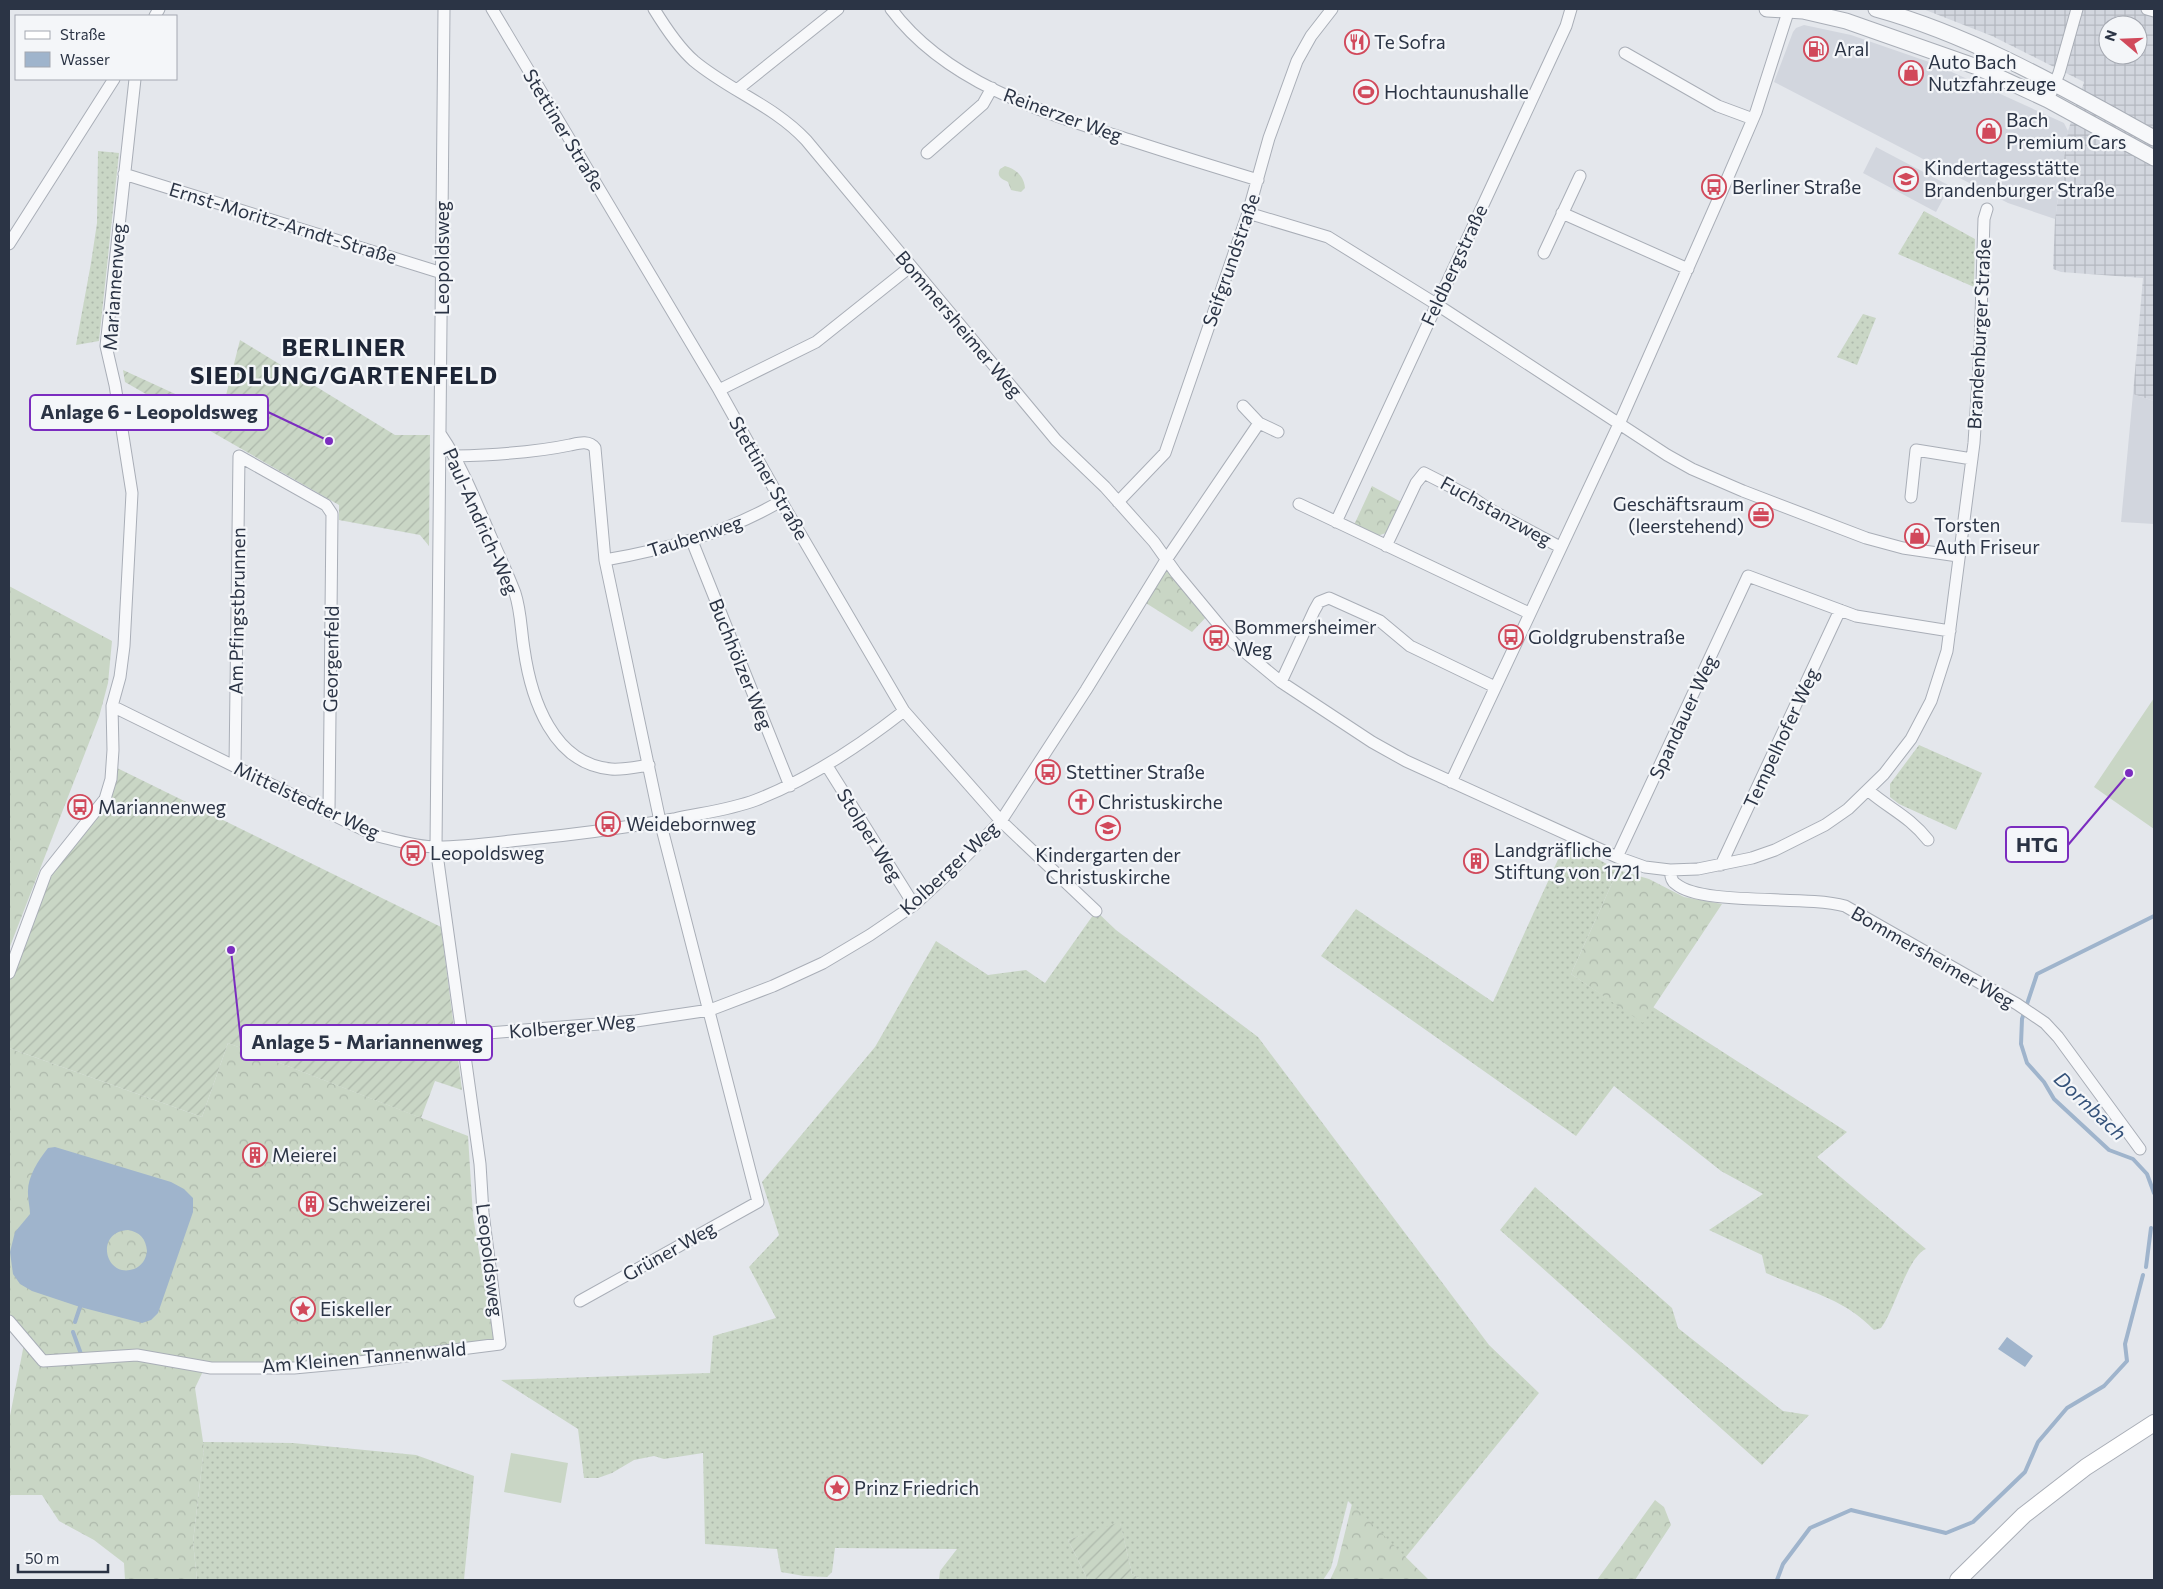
<svg xmlns="http://www.w3.org/2000/svg" width="2163" height="1589" font-family="Commissioner,sans-serif">
<defs>
<pattern id="industrial-grid" width="8" height="8" patternUnits="userSpaceOnUse" patternTransform="scale(1.25)"><rect width="8" height="8" fill="#d2d6de"/><path d="M0 4h8M4 0v8" fill="none" stroke="#b4b8c0"/></pattern>
<pattern id="grass-dots" width="8" height="8" patternUnits="userSpaceOnUse" patternTransform="scale(1.25)"><rect width="8" height="8" fill="#c9d6c5"/><path d="M2 2h.1M6 6h.1" fill="none" stroke="#adb8ab" stroke-width="1.8" stroke-linecap="round"/></pattern>
<pattern id="forest-crowns" width="20" height="18" patternUnits="userSpaceOnUse" patternTransform="scale(1.25)"><rect width="20" height="18" fill="#c9d6c5"/><path d="M2 6a3 3 0 1 1 6 0M12 15a3 3 0 1 1 6 0" fill="none" stroke="#adb8ab"/></pattern>
<pattern id="garden-furrows" width="10" height="10" patternUnits="userSpaceOnUse" patternTransform="scale(1.25)"><rect width="10" height="10" fill="#c9d6c5"/><path d="M-1 1l2-2M0 10L10 0M9 11l2-2" fill="none" stroke="#adb8ab"/></pattern>
</defs>
<rect width="100%" height="100%" fill="#e4e7ec"/>
<path fill="#d2d6de" d="M1804,25L1851,35L1932,63L2064,123L2068,131L2055,219L2008,203L1774,82L1793,32L1796,28Z
M1876,147L1950,186L1936,212L1863,173Z
M2133,394L2154,401V524L2121,522Z"/>
<path fill="url(#industrial-grid)" fill-rule="evenodd" d="M1923,9H2154V401L2133,394L2143,278L2061,272L2053,269L2055,219L2068,131L2084,82L1992,36ZM2108,25H2138V55H2108Z"/>
<path fill="url(#grass-dots)" d="M98,151L119,153L99,341L76,345L91,263L97,223Z
M1924,211L1975,239L1974,287L1898,254Z
M1863,314L1876,318L1857,365L1837,357Z
M1919,745L1982,773L1956,830L1899,804L1890,797V784Z
M1566,842L1618,870L1571,974L1643,1022L1653,1007L1847,1132L1817,1157L1926,1249C1907,1257 1895,1310 1881,1328L1874,1330C1843,1297 1805,1291 1766,1273L1762,1255L1709,1230L1763,1194L1721,1171L1614,1086L1576,1136L1321,956L1356,909L1493,1002Z
M1096,911L1116,930L1258,1037L1489,1345L1539,1393L1405,1558L1348,1501L1331,1568L1323,1580H1143L1132,1574L1120,1523L1068,1540L1088,1580H939L940,1571L957,1549L835,1548L832,1572L827,1577L804,1576L781,1572L777,1549L705,1544L703,1453L664,1459L654,1456L634,1460L612,1473L598,1478H584L578,1429L501,1380L710,1373L713,1336L776,1318L749,1267L779,1235L762,1182L875,1047L936,941L988,975L1026,970L1045,983Z
M1535,1187L1672,1308L1678,1328L1783,1411L1809,1415L1762,1465L1500,1230Z
M203,1442L293,1443L416,1455L474,1476L464,1580H197L193,1542L204,1448Z"/>
<path fill="url(#forest-crowns)" d="M1005,166C1016,169 1024,176 1025,188L1021,192L1011,190L1008,182C1002,179 996,177 1000,169Z
M1372,486L1403,503L1389,532L1377,536L1354,525Z
M1166,560L1210,613L1192,632L1141,600Z
M9,586L112,641L108,683L99,717L9,949Z
M1618,870L1649,879L1684,897L1722,904L1643,1023L1571,974Z
M228,1043L468,1136L473,1216L494,1341L294,1365L205,1367L195,1388L204,1448L193,1542L197,1580H125L124,1563L94,1540L59,1521L42,1495H11L9,1497V1421L24,1344L44,1359L9,1317V1048L202,1117Z
M1655,1500L1664,1507L1671,1525L1635,1580H1597Z
M1352,1504L1429,1580H1330L1337,1565Z"/>
<path fill="url(#garden-furrows)" d="M240,340L395,435H430L429,546L420,535L339,520V505L125,382L123,370L221,415Z
M113,766L441,927L462,1090L435,1081L421,1118L228,1043L202,1117L9,1048V973L46,873L105,799Z
M1120,1522L1132,1574L1143,1580H1088L1068,1540Z"/>
<path fill="#c9d6c5" d="M2154,698V829L2094,787Z
M511,1453L568,1463L561,1503L504,1492Z"/>
<path fill="#9fb4cc" fill-rule="evenodd" d="M55,1147L171,1182L184,1189L193,1198V1212L158,1313L151,1320L142,1323L80,1307L32,1291L20,1284L13,1274L10,1252L15,1232L30,1214C30,1207 28,1201 28,1194C27,1177 38,1161 48,1148ZM128,1230C140,1232 146,1239 147,1251C146,1259 142,1266 134,1269C105,1279 94,1232 128,1230Z
M2007,1337L2033,1356L2025,1367L1998,1349Z"/>
<g fill="none" stroke-linecap="round" stroke-linejoin="round">
<path stroke="#9fb4cc" stroke-width="4" d="M2154,916L2037,974L2022,1019L2021,1044L2027,1063L2044,1082L2054,1099L2109,1150L2133,1159L2147,1174L2154,1193
M2146,1267L2151,1228
M75,1322L80,1307
M73,1332L81,1354
M1777,1580L1783,1564L1810,1528L1851,1510L1946,1533L1973,1522L2025,1472L2038,1442L2067,1408L2104,1386L2127,1361L2125,1344L2143,1275"/>
<defs>
<path id="minor" d="M492,9L719,390L781,501L904,711L1001,821L1096,911
M654,9C665,27 678,47 694,61C730,91 773,105 806,140L1056,440L1105,487L1154,542L1176,573L1234,643L1281,682L1372,742L1406,761L1617,857L1645,867L1670,870L1698,869L1752,858L1775,850L1825,825L1848,809L1884,774L1911,739L1931,701L1947,651L1974,443L1980,349L1984,219L1987,209
M891,9C947,84 1045,113 1130,140C1173,154 1215,167 1258,180
M2147,9L2154,11
M155,16L159,9
M1625,53L1718,106L1753,119
M738,89L838,9
M2048,100L2059,73L2077,9
M927,153L983,104L992,88
M124,174L442,273
M1248,213L1328,237L1436,304L1667,455L1692,469L1743,491L1866,538L1903,548L1958,556
M1562,213L1688,269
M9,244L114,79
M1544,253L1580,176
M719,390L816,342L910,267
M1259,423L1278,432
M441,435C462,466 476,502 491,537C499,556 508,574 515,593C521,611 521,631 524,649C531,699 553,764 611,769C623,770 636,767 649,765
M455,456C494,455 532,453 570,445C579,443 589,440 595,448L605,560L660,821L758,1202L580,1301
M1911,497L1916,450L1972,459
M1118,502L1165,453L1248,213L1269,138L1297,61L1311,36L1332,9
M1299,504L1529,613
M1336,522L1566,26L1571,9
M692,541L790,786
M1386,546L1416,483L1424,473L1473,498L1489,509L1560,547
M605,560C668,549 726,533 781,501
M1281,682L1314,611L1319,602L1329,598L1380,621L1410,646L1495,687
M112,706L374,835C395,840 416,847 437,847C465,847 493,843 520,840C572,835 623,828 674,819C701,813 730,810 756,800C810,779 858,747 904,711
M235,766L239,456L326,505L332,514L329,812
M827,766L914,905
M1451,782L1619,424L1722,191L1756,112L1789,9
M1869,791C1890,809 1910,817 1928,840
M1617,857L1748,576L1856,616L1950,631
M1721,865L1840,610
M1670,870C1671,876 1671,881 1676,884C1702,906 1805,895 1845,906L2017,1004L2045,1023L2058,1037L2140,1149
M9,973L46,873L105,799L111,779L113,750L112,706L120,677L124,646L132,493L115,385L106,346L135,79
M463,1035L636,1021L710,1010L773,986L823,963L870,935L914,905L954,868L1001,821L1086,690L1166,560L1259,423L1243,406
M9,1321L43,1361L137,1355L211,1368H294L359,1362L500,1344L483,1213L480,1164L436,847L444,9"/>
<path id="tertiary" d="M1767,9L1803,11L1846,21L1977,67L2048,100L2154,158
M1876,9C1974,36 2065,89 2154,138"/>
<path id="secondary" d="M1958,1580L2024,1515L2086,1467L2154,1423"/>
</defs>
<use href="#minor" stroke="#a9aeb7" stroke-width="13"/>
<use href="#tertiary" stroke="#a9aeb7" stroke-width="17"/>
<use href="#secondary" stroke="#a9aeb7" stroke-width="18"/>
<use href="#minor" stroke="#f7f8fa" stroke-width="11"/>
<use href="#tertiary" stroke="#f7f8fa" stroke-width="15"/>
<use href="#secondary" stroke="#fff" stroke-width="16"/>
</g>
<defs>
<symbol id="restaurant-ring" viewBox="-11 -11 22 22"><circle r="9.5" fill="#f4f6f9" stroke="#d1495b" stroke-width="1.5"/><path d="M-5-6h1v4h1v-4h1v4h1v-4h1v5L-1.5 .5V6h-2V.5L-5-1ZM5-6V6H3V1.5H1.5Q1.5-4 5-6Z" fill="#d1495b"/></symbol>
<symbol id="fuel-ring" viewBox="-11 -11 22 22"><circle r="9.5" fill="#f4f6f9" stroke="#d1495b" stroke-width="1.5"/><path d="M-5.5-6h7V0h2V4h1.3V-2.5L3-4.5l.8-.8L6-3V5H2.5V1h-1V6h-7ZM-4.2-4.7v3.2H.2V-4.7Z" fill="#d1495b"/></symbol>
<symbol id="shop-ring" viewBox="-11 -11 22 22"><circle r="9.5" fill="#f4f6f9" stroke="#d1495b" stroke-width="1.5"/><path d="M-5-2.5h2.3a2.7 3.5 0 0 1 5.4 0H5L5.5 6h-11ZM-1.5-2.5h3a1.5 2.3 0 0 0-3 0Z" fill="#d1495b"/></symbol>
<symbol id="stadium-ring" viewBox="-11 -11 22 22"><circle r="9.5" fill="#f4f6f9" stroke="#d1495b" stroke-width="1.5"/><path d="M0-5a6.5 5 0 1 0 0 10a6.5 5 0 1 0 0-10ZM-3.5-1.8h7v3.6h-7Z" fill="#d1495b"/></symbol>
<symbol id="school-ring" viewBox="-11 -11 22 22"><circle r="9.5" fill="#f4f6f9" stroke="#d1495b" stroke-width="1.5"/><path d="M0-5L7-2L0 1L-7-2ZM-4 1L0 2.5L4 1V4Q0 6-4 4Z" fill="#d1495b"/></symbol>
<symbol id="bus-ring" viewBox="-11 -11 22 22"><circle r="9.5" fill="#f4f6f9" stroke="#d1495b" stroke-width="1.5"/><path d="M-5-6H5V4H4V6H2V4H-2V6H-4V4H-5ZM-3.5-4V0h7V-4ZM-3.5 1.2v1.5H-2V1.2ZM2 1.2v1.5H3.5V1.2Z" fill="#d1495b"/></symbol>
<symbol id="office-ring" viewBox="-11 -11 22 22"><circle r="9.5" fill="#f4f6f9" stroke="#d1495b" stroke-width="1.5"/><path d="M-6-3h4V-5.5h4V-3h4V5H-6ZM-1-4.5V-3h2v-1.5ZM-6 0V1H6V0Z" fill="#d1495b"/></symbol>
<symbol id="church-ring" viewBox="-11 -11 22 22"><circle r="9.5" fill="#f4f6f9" stroke="#d1495b" stroke-width="1.5"/><path d="M-1.2-6h2.4v3.5h3.3v2.4h-3.3V6h-2.4V-.1h-3.3v-2.4h3.3Z" fill="#d1495b"/></symbol>
<symbol id="building-ring" viewBox="-11 -11 22 22"><circle r="9.5" fill="#f4f6f9" stroke="#d1495b" stroke-width="1.5"/><path d="M-4-6H4V6H1V3H-1V6H-4ZM-2.5-4.3h1.7v1.8h-1.7ZM.8-4.3h1.7v1.8H.8ZM-2.5-1h1.7V.8h-1.7ZM.8-1h1.7V.8H.8Z" fill="#d1495b"/></symbol>
<symbol id="sight-ring" viewBox="-11 -11 22 22"><circle r="9.5" fill="#f4f6f9" stroke="#d1495b" stroke-width="1.5"/><path d="M0-6L1.8-2.2L6-1.7L2.9 1.2L3.7 5.4L0 3.3L-3.7 5.4L-2.9 1.2L-6-1.7L-1.8-2.2Z" fill="#d1495b"/></symbol>
</defs>
<g fill-rule="evenodd">
<use href="#restaurant-ring" x="1343" y="28" width="28" height="28"/>
<use href="#fuel-ring" x="1802" y="35" width="28" height="28"/>
<use href="#shop-ring" x="1897" y="59" width="28" height="28"/>
<use href="#stadium-ring" x="1352" y="78" width="28" height="28"/>
<use href="#shop-ring" x="1975" y="117" width="28" height="28"/>
<use href="#school-ring" x="1892" y="165" width="28" height="28"/>
<use href="#bus-ring" x="1700" y="173" width="28" height="28"/>
<use href="#office-ring" x="1747" y="501" width="28" height="28"/>
<use href="#shop-ring" x="1903" y="522" width="28" height="28"/>
<use href="#bus-ring" x="1497" y="623" width="28" height="28"/>
<use href="#bus-ring" x="1202" y="624" width="28" height="28"/>
<use href="#bus-ring" x="1034" y="758" width="28" height="28"/>
<use href="#church-ring" x="1067" y="788" width="28" height="28"/>
<use href="#bus-ring" x="66" y="793" width="28" height="28"/>
<use href="#bus-ring" x="594" y="810" width="28" height="28"/>
<use href="#school-ring" x="1094" y="814" width="28" height="28"/>
<use href="#bus-ring" x="399" y="839" width="28" height="28"/>
<use href="#building-ring" x="1462" y="847" width="28" height="28"/>
<use href="#building-ring" x="241" y="1141" width="28" height="28"/>
<use href="#building-ring" x="297" y="1190" width="28" height="28"/>
<use href="#sight-ring" x="289" y="1295" width="28" height="28"/>
<use href="#sight-ring" x="823" y="1474" width="28" height="28"/>
</g>
<g text-anchor="middle" stroke-width="4.5" stroke-linejoin="round" paint-order="stroke">
<g font-size="19" fill="#2b3445" stroke="#f4f6f9" text-anchor="start">
<text x="1374" y="49">Te Sofra</text>
<text x="1834" y="56">Aral</text>
<text x="1928" y="69">Auto Bach<tspan x="1928" dy="22">Nutzfahrzeuge</tspan></text>
<text x="1384" y="99">Hochtaunushalle</text>
<text x="2006" y="127">Bach<tspan x="2006" dy="22">Premium Cars</tspan></text>
<text x="1924" y="175">Kindertagesstätte<tspan x="1924" dy="22">Brandenburger Straße</tspan></text>
<text x="1732" y="194">Berliner Straße</text>
<text x="1744" y="511" text-anchor="end">Geschäftsraum<tspan x="1744" dy="22">(leerstehend)</tspan></text>
<text x="1934" y="532">Torsten<tspan x="1934" dy="22">Auth Friseur</tspan></text>
<text x="1234" y="634">Bommersheimer<tspan x="1234" dy="22">Weg</tspan></text>
<text x="1528" y="644">Goldgrubenstraße</text>
<text x="1066" y="779">Stettiner Straße</text>
<text x="1098" y="809">Christuskirche</text>
<text x="98" y="814">Mariannenweg</text>
<text x="626" y="831">Weidebornweg</text>
<text x="1494" y="857">Landgräfliche<tspan x="1494" dy="22">Stiftung von 1721</tspan></text>
<text x="430" y="860">Leopoldsweg</text>
<text x="1108" y="862" text-anchor="middle">Kindergarten der<tspan x="1108" dy="22">Christuskirche</tspan></text>
<text x="272" y="1162">Meierei</text>
<text x="328" y="1211">Schweizerei</text>
<text x="320" y="1316">Eiskeller</text>
<text x="854" y="1495">Prinz Friedrich</text>
</g>
<g font-size="19" fill="#2b3445" stroke="#f4f6f9">
<text transform="translate(1063 115) rotate(20)" y="7">Reinerzer Weg</text>
<text transform="translate(564 130) rotate(59)" y="7">Stettiner Straße</text>
<text transform="translate(283 223) rotate(17)" y="7">Ernst-Moritz-Arndt-Straße</text>
<text transform="translate(442 258) rotate(-90)" y="7">Leopoldsweg</text>
<text transform="translate(1231 260) rotate(-71)" y="7">Seifgrundstraße</text>
<text transform="translate(1454 265) rotate(-65)" y="7">Feldbergstraße</text>
<text transform="translate(114 287) rotate(-86)" y="7">Mariannenweg</text>
<text transform="translate(959 324) rotate(50)" y="7">Bommersheimer Weg</text>
<text transform="translate(1979 334) rotate(-87)" y="7">Brandenburger Straße</text>
<text transform="translate(769 478) rotate(60)" y="7">Stettiner Straße</text>
<text transform="translate(1496 511) rotate(29)" y="7">Fuchstanzweg</text>
<text transform="translate(481 521) rotate(66)" y="7">Paul-Andrich-Weg</text>
<text transform="translate(695 536) rotate(-18)" y="7">Taubenweg</text>
<text transform="translate(237 611) rotate(-89)" y="7">Am Pfingstbrunnen</text>
<text transform="translate(331 659) rotate(-89)" y="7">Georgenfeld</text>
<text transform="translate(741 664) rotate(68)" y="7">Buchhölzer Weg</text>
<text transform="translate(1683 717) rotate(-65)" y="7">Spandauer Weg</text>
<text transform="translate(1781 738) rotate(-65)" y="7">Tempelhofer Weg</text>
<text transform="translate(307 800) rotate(25)" y="7">Mittelstedter Weg</text>
<text transform="translate(870 835) rotate(58)" y="7">Stolper Weg</text>
<text transform="translate(949 868) rotate(-43)" y="7">Kolberger Weg</text>
<text transform="translate(1933 957) rotate(30)" y="7">Bommersheimer Weg</text>
<text transform="translate(572 1026) rotate(-5)" y="7">Kolberger Weg</text>
<text transform="translate(669 1251) rotate(-29)" y="7">Grüner Weg</text>
<text transform="translate(490 1260) rotate(83)" y="7">Leopoldsweg</text>
<text transform="translate(364 1357) rotate(-5)" y="7">Am Kleinen Tannenwald</text>
</g>
<g font-size="20" font-style="italic" fill="#34527a" stroke="#f4f6f9">
<text transform="translate(2090 1106) rotate(43)" y="7">Dornbach</text>
</g>
<g font-size="24" font-weight="bold" letter-spacing="1" fill="#1d2536" stroke="#f4f6f9">
<text x="344" y="356">BERLINER<tspan x="344" dy="28">SIEDLUNG/GARTENFELD</tspan></text>
</g>
</g>
<path fill="none" stroke="#7b2cbf" stroke-width="2" d="M329 441L268 412M2129 773L2068 845M231 950L241 1042"/>
<g fill="#7b2cbf" stroke="#f4f6f9" stroke-width="2">
<circle cx="329" cy="441" r="5"/>
<circle cx="2129" cy="773" r="5"/>
<circle cx="231" cy="950" r="5"/>
</g>
<g fill="#f4f6f9" stroke="#7b2cbf" stroke-width="2">
<rect x="30" y="395" width="238" height="35" rx="5"/>
<rect x="2006" y="827" width="62" height="35" rx="5"/>
<rect x="241" y="1025" width="251" height="35" rx="5"/>
</g>
<g font-size="20" text-anchor="middle" font-weight="bold" fill="#2b3445">
<text x="149" y="419">Anlage 6 - Leopoldsweg</text>
<text x="2037" y="852">HTG</text>
<text x="367" y="1049">Anlage 5 - Mariannenweg</text>
</g>
<rect width="2163" height="1589" fill="none" stroke="#2b3445" stroke-width="20"/>
<rect x="15" y="15" width="162" height="65" fill="#f4f6f9" stroke="#a4a8b1"/>
<rect x="25" y="31" width="25" height="8" fill="#ffffff" stroke="#a4a8b1"/>
<text x="60" y="40" font-size="15" fill="#2b3445">Straße</text>
<rect x="25" y="52" width="25" height="15" fill="#9fb4cc" stroke="#a4a8b1"/>
<text x="60" y="65" font-size="15" fill="#2b3445">Wasser</text>
<g transform="translate(2123 40) rotate(289)"><circle r="24" fill="#f4f6f9" stroke="#a4a8b1"/>
<path d="M0-4L9 19L0 12L-9 19Z" fill="#d1495b"/>
<text y="-8" font-size="14" font-weight="bold" text-anchor="middle" fill="#2b3445">N</text>
</g>
<path d="M18 1564v8h90v-8" fill="none" stroke="#2b3445" stroke-width="2.5"/>
<text x="25" y="1564" font-size="15" fill="#2b3445" stroke="#f4f6f9" stroke-width="4" paint-order="stroke">50 m</text>
</svg>
